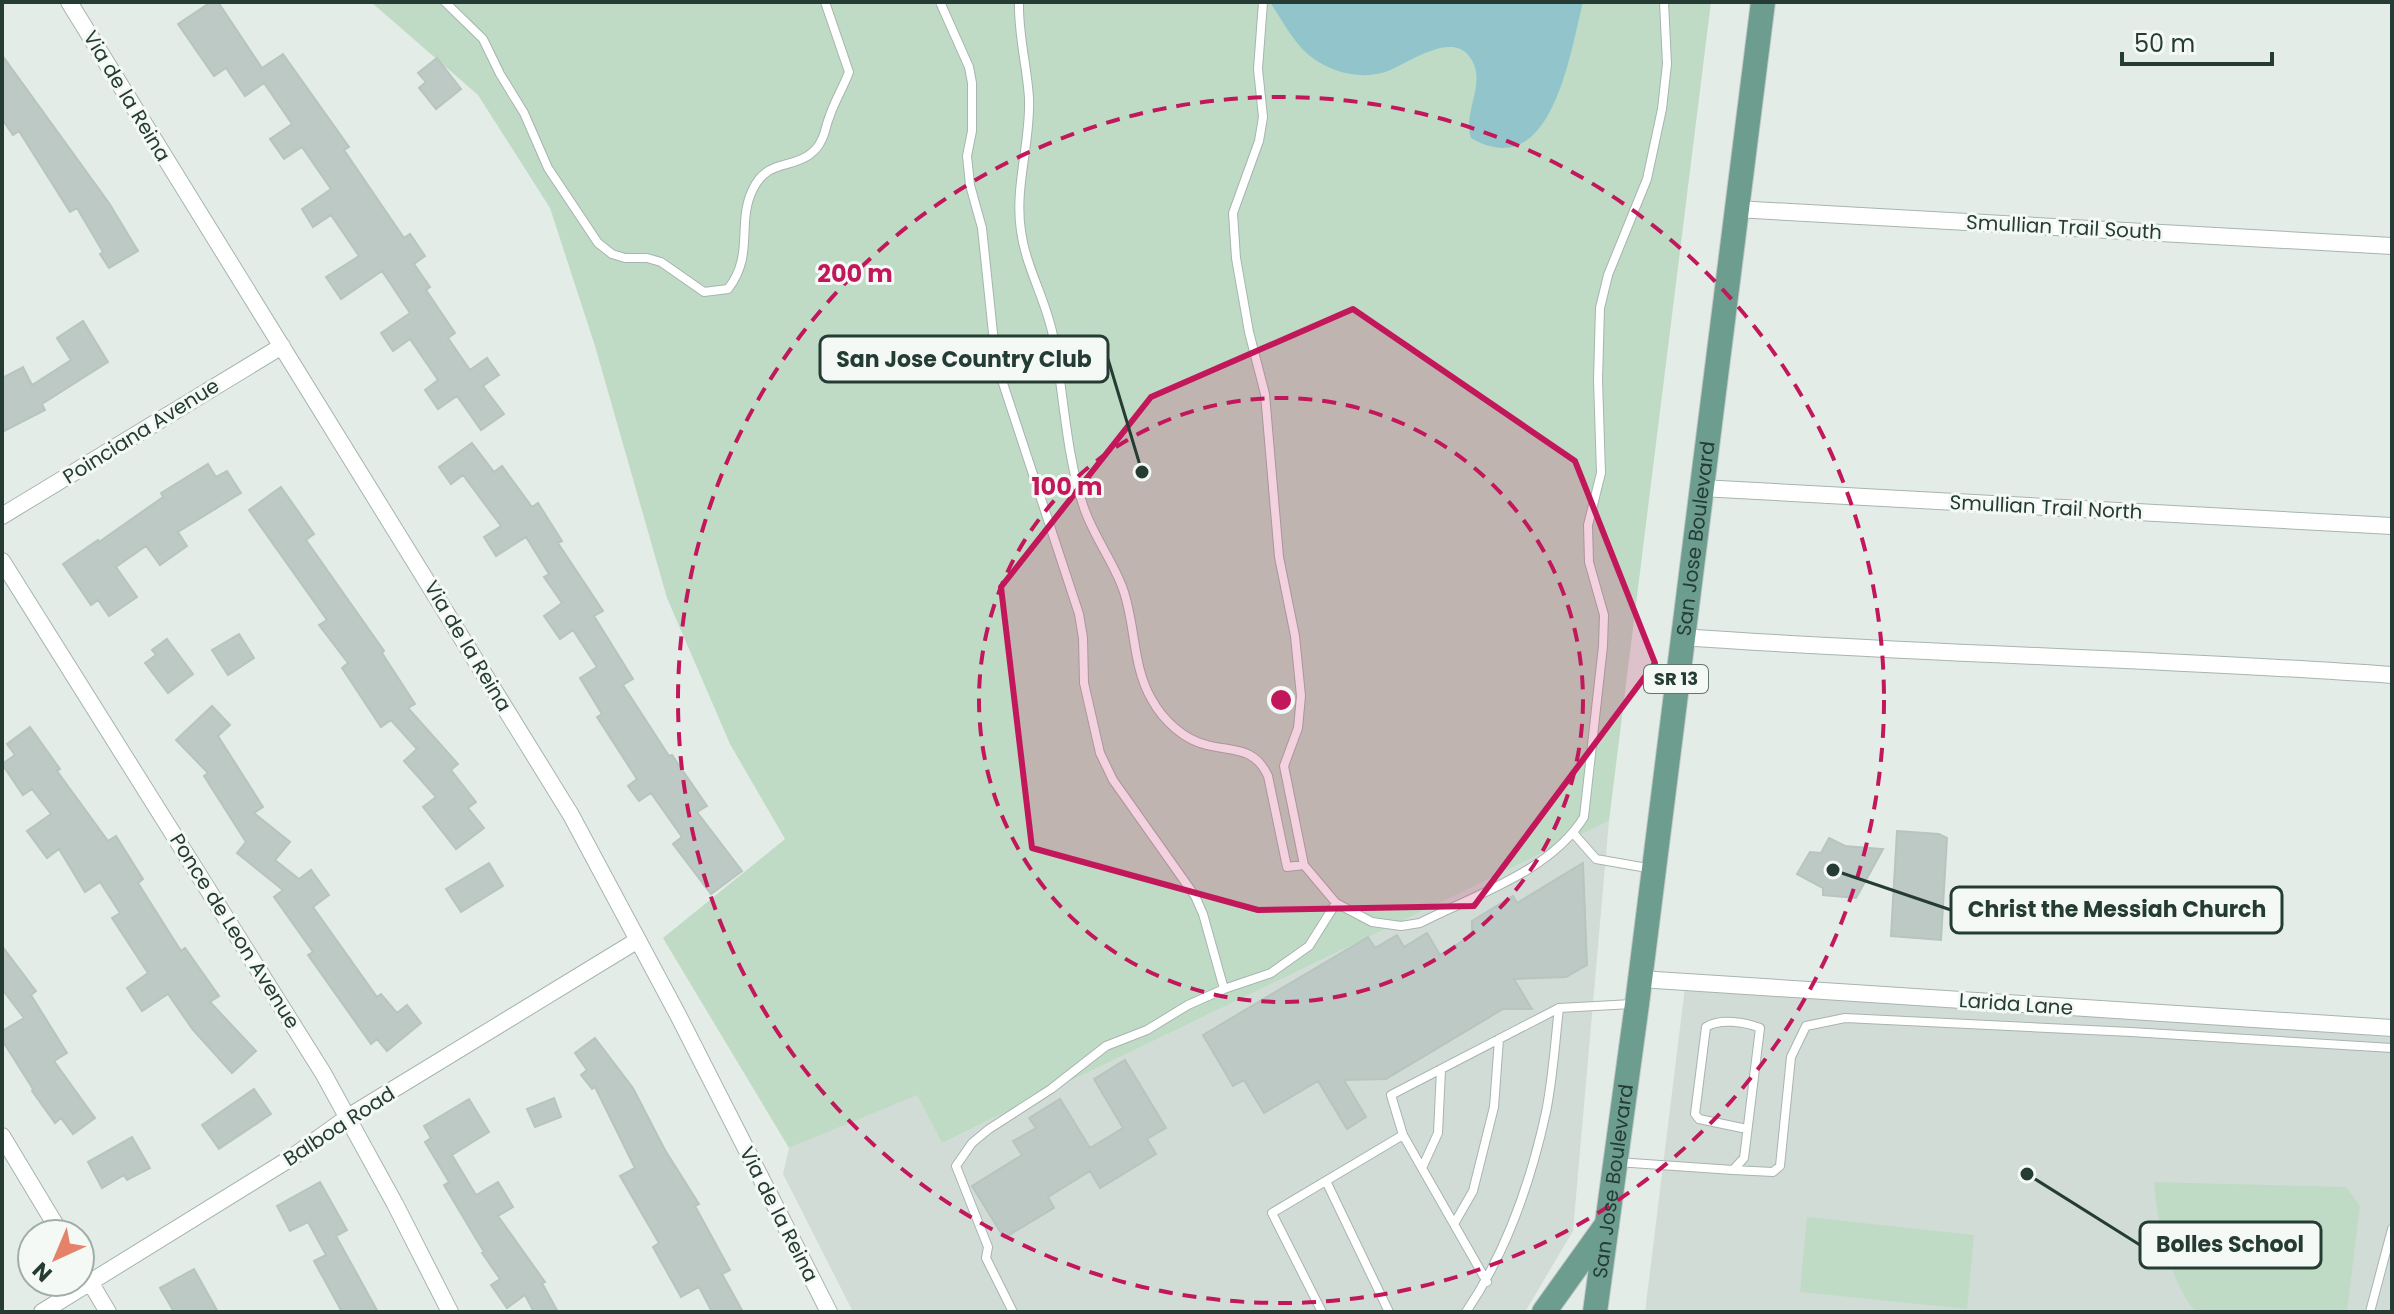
<svg xmlns="http://www.w3.org/2000/svg" width="2394" height="1314" font-family="Poppins,sans-serif">
<rect width="100%" height="100%" fill="#e4ece8"/>
<path fill="#d2dcd7" d="M1609,821L1573,1231L1525,1312H853L783,1174L789,1148L917,1094L942,1143Z
M1685,987L2392,1037V1312H1645Z"/>
<path fill="#bfdbc5" d="M371,2H1711L1609,821L942,1143L917,1095L789,1148L663,938L785,839L730,744L667,598L595,346L550,208L478,95Z
M2154,1182L2346,1187L2360,1206L2347,1312H2196C2169,1282 2157,1221 2154,1182Z
M1807,1217L1974,1235L1967,1309L1800,1292Z"/>
<path fill="#91c5cb" d="M1270,2H1583C1570,53 1552,185 1471,138C1462,110 1489,82 1469,56C1450,31 1406,65 1385,72C1359,80 1331,72 1310,56C1293,42 1282,20 1270,2Z"/>
<path fill="#bcc9c4" stroke="#b7c5be" stroke-width="2" d="M211,2H218L262,68L283,54L349,147L344,150L404,238L410,234L425,256L414,264L430,287L426,290L455,333L448,338L470,370L487,358L499,375L483,386L504,414L481,430L457,396L438,409L425,390L438,380L410,339L393,351L381,333L410,313L382,271L341,299L326,277L359,256L331,215L313,227L302,209L331,189L302,147L284,159L270,139L292,124L264,83L245,96L226,68L214,76L178,24Z
M2,55L109,203L138,251L109,268L100,254L103,252L77,208L70,212L19,131L13,135L2,119Z
M437,58L461,89L436,109L419,88L426,82L418,73Z
M83,321L108,362L42,404L45,410L2,432V378L23,367L32,385L71,360L57,338Z
M472,443L494,472L502,466L532,507L538,503L562,541L558,543L603,611L594,616L633,679L623,685L669,756L672,755L707,806L697,812L742,871L711,894L673,844L682,837L651,793L639,801L628,786L637,779L597,717L602,714L580,678L597,667L573,630L560,639L544,616L562,603L544,577L549,574L526,537L496,556L484,537L501,526L463,475L451,484L439,467Z
M208,464L216,477L227,471L241,493L178,532L187,546L160,565L146,546L116,567L137,597L109,616L98,600L91,605L63,564L98,540L99,542L163,497L161,493Z
M281,487L314,534L306,540L384,651L382,653L415,704L408,708L458,764L451,770L476,802L468,808L484,828L456,849L423,807L436,797L404,761L417,749L391,720L381,727L342,668L348,663L319,625L327,620L249,510Z
M239,634L254,658L228,675L212,650Z
M167,639L193,674L168,693L145,663L156,655L152,650Z
M212,706L230,725L218,736L263,807L254,813L290,842L275,860L299,879L311,870L329,895L313,907L377,997L381,994L397,1013L407,1005L421,1023L387,1051L377,1039L371,1044L308,955L313,952L274,897L283,890L237,853L246,842L204,776L208,773L176,740Z
M30,727L60,769L57,771L108,841L116,836L143,879L138,883L181,951L185,948L219,996L210,1002L256,1051L232,1073L193,1030L168,994L142,1011L127,988L148,973L112,918L120,913L100,882L85,892L59,849L47,858L27,831L51,814L32,789L23,795L2,764L15,755L7,744Z
M1897,831L1939,834L1947,838L1941,940L1891,936Z
M1829,838L1845,846L1883,849L1856,898L1823,895V888L1797,874L1810,852L1821,853Z
M489,863L503,886L461,912L446,889Z
M1583,863L1587,965L1566,977L1514,979L1532,1009H1503L1386,1079L1344,1080L1366,1117L1347,1129L1318,1081L1264,1113L1244,1080L1233,1086L1203,1035L1368,937L1375,948L1397,935L1404,947L1427,933L1440,955L1472,935V921L1513,896L1517,903Z
M2,946L36,991L31,995L67,1053L54,1061L95,1118L73,1134L61,1118L55,1123L32,1091L33,1089L2,1040V1031L24,1018L2,989Z
M595,1038L633,1088L665,1150L699,1204L695,1206L730,1270L722,1274L743,1312H712L699,1287L681,1297L653,1247L659,1243L620,1176L635,1168L595,1087L592,1089L581,1075L587,1070L575,1053Z
M1125,1060L1166,1128L1147,1139L1156,1154L1100,1188L1090,1171L1048,1197L1054,1208L1004,1238L972,1186L1022,1155L1013,1141L1036,1128L1029,1118L1060,1099L1090,1148L1123,1128L1094,1079Z
M254,1089L271,1114L219,1149L202,1125Z
M554,1098L561,1117L535,1127L527,1109Z
M469,1099L489,1132L452,1155L476,1195L498,1182L513,1207L498,1216L545,1282L542,1283L558,1312H534L525,1295L507,1308L491,1285L500,1279L482,1253L484,1252L444,1185L449,1182L425,1142L431,1138L424,1126Z
M132,1137L150,1168L127,1180L124,1175L102,1188L88,1162Z
M320,1182L347,1230L336,1236L378,1312H342L314,1261L326,1255L308,1222L290,1231L277,1206Z
M194,1269L218,1312H174L160,1288Z"/>
<g fill="none" stroke-linecap="round" stroke-linejoin="round">
<defs>
<path id="lane" d="M445,2L483,39L500,74L524,113L548,168L598,243L612,254L625,258H647L661,262L704,292L728,289C755,254 736,223 753,189C767,160 789,169 809,155C813,152 819,146 821,141C825,135 826,125 829,118C834,102 843,88 849,72L825,2
M940,2L969,67L972,83V131L967,156L970,185L982,228L996,362L1079,614L1083,638L1084,683L1100,753L1113,780L1195,896L1203,914L1224,989
M1019,2C1018,34 1027,66 1029,98C1031,142 1014,187 1021,231C1026,269 1048,303 1054,341C1064,396 1066,455 1084,508C1094,537 1113,561 1123,589C1136,626 1132,666 1152,700C1163,720 1184,740 1207,745C1233,752 1254,746 1268,776L1287,867L1304,865
M1263,2L1258,69L1263,117L1259,141L1233,213L1236,258L1249,332L1265,394L1279,557L1295,636L1301,696L1298,728L1284,766L1304,865L1336,903L1372,922L1401,926L1420,923C1475,895 1551,871 1584,817L1603,646L1604,615L1589,562L1588,525L1601,473L1598,380L1600,308L1608,275L1647,179L1662,109L1667,64L1664,2
M1574,834L1596,859L1653,869
M1403,1135L1487,1282
M1617,1162L1733,1170L1744,1158L1760,1028C1745,1022 1720,1018 1706,1027L1695,1114L1699,1119L1747,1129
M1422,1168L1438,1133L1441,1069
M1733,1170L1773,1172L1780,1166L1791,1057L1806,1026L1845,1018L2131,1032L2392,1048
M1326,1181L1389,1312
M1454,1224L1473,1191L1494,1107L1499,1039
M1013,1312L986,1258L988,1247L956,1166L972,1143L989,1129L1051,1089L1106,1046L1147,1030L1188,1005L1224,989L1271,973L1309,946L1336,903
M1322,1312L1272,1213L1403,1135L1391,1095L1559,1008L1632,1004
M1466,1312C1506,1253 1531,1181 1546,1112C1553,1078 1555,1042 1559,1008
M2370,1312L2392,1229"/>
<path id="street" d="M69,2L571,815L678,1015L829,1312
M1736,209L2392,246
M1701,488L2392,526
M2,516L282,346
M2,561L323,1073L395,1204L450,1312
M1681,637C1918,654 2155,658 2392,675
M1640,979L2392,1028
M2,1136L61,1234
M80,1265L108,1312
M42,1312L291,1158L348,1117L638,940"/>
<g id="primary">
<path d="M1544,1312L1607,1224"/>
<path id="s1" d="M1595,1312L1637,1004L1763,2"/>
</g>
</defs>
<use href="#lane" stroke="#a7b4af" stroke-width="10"/>
<use href="#street" stroke="#a7b4af" stroke-width="18"/>
<use href="#primary" stroke="#c2c8c6" stroke-width="26"/>
<use href="#lane" stroke="#fff" stroke-width="8"/>
<use href="#street" stroke="#fff" stroke-width="16"/>
<use href="#primary" stroke="#6d9d8f" stroke-width="24"/>
</g>
<path fill="#c2185b" fill-opacity="0.2" stroke="#c2185b" stroke-width="6" stroke-linejoin="round" d="M1353,309L1575,461L1655,663L1474,906L1258,910L1032,848L1001,587L1151,397Z"/>
<g fill="none" stroke="#c2185b" stroke-width="4" stroke-dasharray="14 10">
<circle cx="1281" cy="700" r="302"/>
<circle cx="1281" cy="700" r="603"/>
</g>
<g text-anchor="middle" stroke-width="6" stroke-linejoin="round" paint-order="stroke">
<rect fill="#f4f9f6" stroke="#63756f" stroke-width="2" x="1644" y="665" width="64" height="28" rx="6"/>
<g font-size="18" font-weight="bold" fill="#253c35">
<text x="1676" y="685">SR 13</text>
</g>
<g font-size="20" fill="#253c35" stroke="#f4f9f6">
<text transform="translate(127 96) rotate(59)" y="7">Via de la Reina</text>
<text transform="translate(2064 227) rotate(3)" y="7">Smullian Trail South</text>
<text transform="translate(141 431) rotate(-32)" y="7">Poinciana Avenue</text>
<text transform="translate(2046 507) rotate(3)" y="7">Smullian Trail North</text>
<text dy="7" stroke="none"><textPath href="#s1" startOffset="780">San Jose Boulevard</textPath></text>
<text transform="translate(468 646) rotate(59)" y="7">Via de la Reina</text>
<text transform="translate(235 931) rotate(58)" y="7">Ponce de Leon Avenue</text>
<text transform="translate(2016 1004) rotate(4)" y="7">Larida Lane</text>
<text transform="translate(339 1126) rotate(-33)" y="7">Balboa Road</text>
<text dy="7" stroke="none"><textPath href="#s1" startOffset="132">San Jose Boulevard</textPath></text>
<text transform="translate(779 1214) rotate(63)" y="7">Via de la Reina</text>
</g>
</g>
<circle cx="1281" cy="700" r="12" fill="#c2185b" stroke="#f4f9f6" stroke-width="4"/>
<g font-size="24" text-anchor="middle" font-weight="bold" fill="#c2185b" stroke="#f4f9f6" stroke-width="6" stroke-linejoin="round" paint-order="stroke">
<text x="855" y="282">200 m</text>
<text x="1067" y="495">100 m</text>
</g>
<path fill="none" stroke="#253c35" stroke-width="3" d="M1142 472L1108 359M1833 870L1951 910M2027 1174L2140 1245"/>
<g fill="#253c35" stroke="#f4f9f6" stroke-width="3">
<circle cx="1142" cy="472" r="8"/>
<circle cx="1833" cy="870" r="8"/>
<circle cx="2027" cy="1174" r="8"/>
</g>
<g fill="#f4f9f6" stroke="#253c35" stroke-width="3">
<rect x="820" y="336" width="288" height="46" rx="8"/>
<rect x="1951" y="887" width="331" height="46" rx="8"/>
<rect x="2140" y="1222" width="181" height="46" rx="8"/>
</g>
<g font-size="22" text-anchor="middle" font-weight="bold" fill="#253c35">
<text x="964" y="367">San Jose Country Club</text>
<text x="2117" y="917">Christ the Messiah Church</text>
<text x="2230" y="1252">Bolles School</text>
</g>
<rect width="2394" height="1314" fill="none" stroke="#253c35" stroke-width="8"/>
<g transform="translate(56 1258) rotate(224)"><circle r="38" fill="#f4f9f6" stroke="#a1ada9" stroke-width="2"/>
<path d="M0-6L14 30L0 20L-14 30Z" fill="#e48369"/>
<text y="-12" font-size="22" font-weight="bold" text-anchor="middle" fill="#253c35">N</text>
</g>
<path d="M2122 52v12h150v-12" fill="none" stroke="#253c35" stroke-width="4"/>
<text x="2134" y="52" font-size="24" fill="#253c35" stroke="#f4f9f6" stroke-width="6" paint-order="stroke">50 m</text>
</svg>
